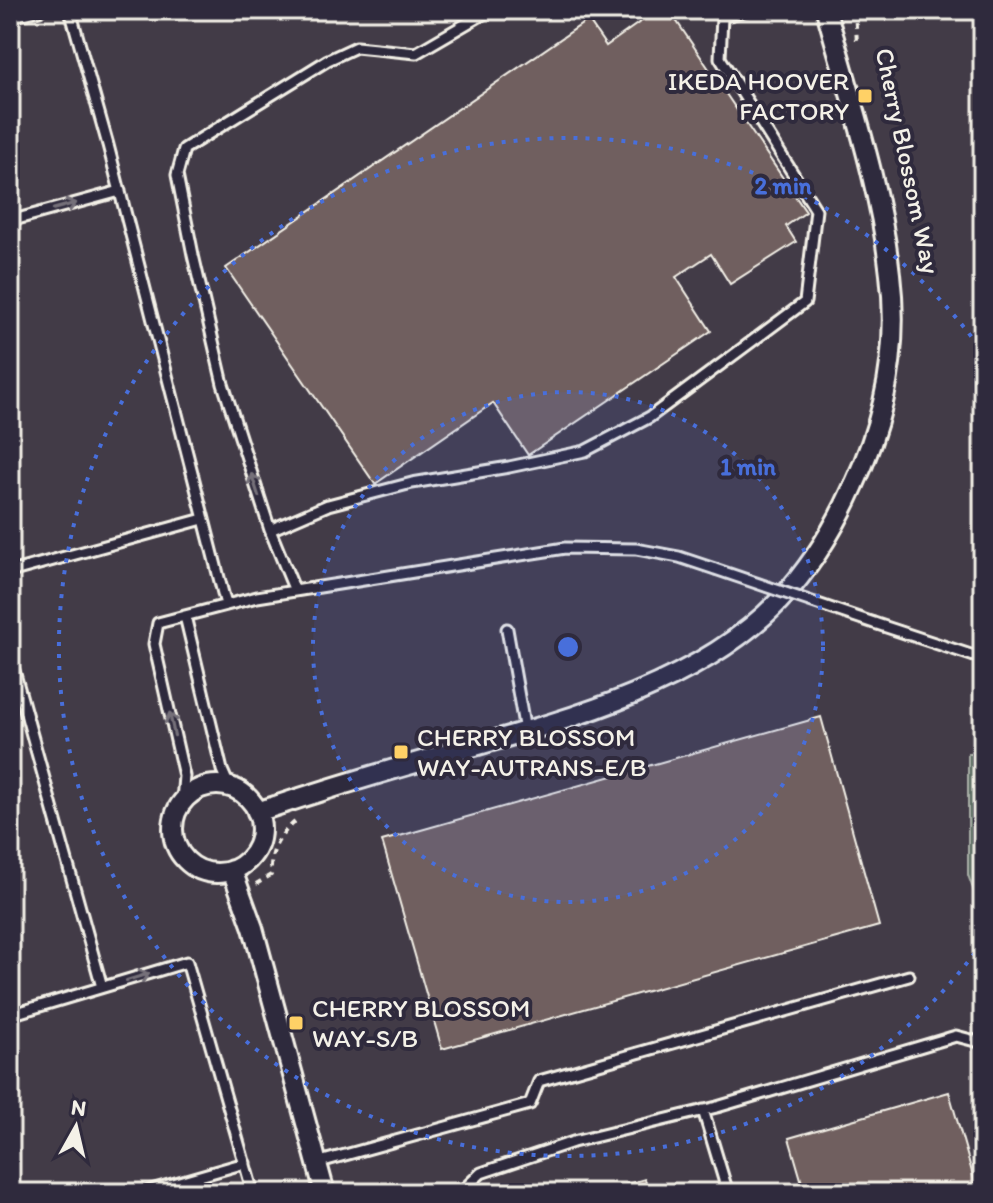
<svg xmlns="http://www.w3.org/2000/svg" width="993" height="1203" font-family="Itim,sans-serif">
<rect width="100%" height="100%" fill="#2f2a3d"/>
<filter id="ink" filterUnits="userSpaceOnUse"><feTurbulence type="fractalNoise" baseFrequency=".0125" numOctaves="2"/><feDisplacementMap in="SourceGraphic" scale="16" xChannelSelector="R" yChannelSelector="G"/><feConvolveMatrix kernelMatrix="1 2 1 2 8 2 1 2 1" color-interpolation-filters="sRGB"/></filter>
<g filter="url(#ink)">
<path fill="#423a47" d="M10,10H983V1193H10Z"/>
<path fill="#5b6c64" stroke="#a8aea6" stroke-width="2" d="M968,754H983V916L968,875Z"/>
<path fill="#705f5e" stroke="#f4f1e8" stroke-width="2" d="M657,10H669L806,212L786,226L796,242L730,284L711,254L676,277L711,331L528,455L493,403L375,484L226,268L588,20L606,46Z
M821,717L879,926L442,1049L382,841Z
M949,1092L978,1193H805L789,1138Z
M645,1179L649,1193H596Z"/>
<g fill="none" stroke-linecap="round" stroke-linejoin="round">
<defs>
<path id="lane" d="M70,10L108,145L226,605
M10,17L40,10
M722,17L747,10
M10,221L120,191
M270,530L223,384L193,255L177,175L184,149L328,60L356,47L416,53L490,10
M10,572L203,519
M295,591L270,530L328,505L412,483L509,467L585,451L650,417L805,302L816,210L720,58L722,17L719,10
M185,616L222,770L229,786
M874,623L983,659
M507,629L525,731
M10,656L102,987
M182,801L184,776L154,644L158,623L257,597L565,548L636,549L679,557L715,569
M10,1015L187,962L253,1193
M703,1110L728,1193
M316,1163L530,1104L539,1081L909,976
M141,1193L245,1163
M460,1193L481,1173L573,1142L717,1107L956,1036L983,1043"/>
<path id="street" d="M173 829a44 44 0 1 1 88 0a44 44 0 1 1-88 0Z
M257,812C317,792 376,774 436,757C551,724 694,690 779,601C811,567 835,528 854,485C885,419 899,347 890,274C880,184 850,97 826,10
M232,870L253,928L325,1193"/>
</defs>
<use href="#lane" stroke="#f4f1e8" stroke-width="15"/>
<use href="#street" stroke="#f4f1e8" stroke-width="24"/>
<path stroke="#f4f1e8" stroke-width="4" stroke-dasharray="6 6" stroke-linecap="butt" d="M855,10L857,43
M256,884L271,875C270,852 277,837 295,822"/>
<use href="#lane" stroke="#2f2a3d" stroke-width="9"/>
<use href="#street" stroke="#2f2a3d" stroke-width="18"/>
<defs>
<path id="lane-bridge" d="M715,569L874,623"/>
</defs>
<use href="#lane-bridge" stroke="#f4f1e8" stroke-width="15" stroke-linecap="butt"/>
<use href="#lane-bridge" stroke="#2f2a3d" stroke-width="9"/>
</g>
<defs><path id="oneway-shaft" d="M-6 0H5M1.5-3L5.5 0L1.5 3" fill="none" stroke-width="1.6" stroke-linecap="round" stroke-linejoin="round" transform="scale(2)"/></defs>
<g stroke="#747079">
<use href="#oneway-shaft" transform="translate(65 206) rotate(-15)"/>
<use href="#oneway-shaft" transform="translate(255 485) rotate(-108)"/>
<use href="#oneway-shaft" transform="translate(172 724) rotate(-102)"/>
<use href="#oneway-shaft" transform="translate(138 977) rotate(-17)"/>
</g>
</g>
<circle cx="568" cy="647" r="255" fill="#486fdb" fill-opacity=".12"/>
<g fill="none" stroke="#486fdb" stroke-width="4" stroke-dasharray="4 8">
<circle cx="568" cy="647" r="255"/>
<path d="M982 943A509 509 0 1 1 982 351"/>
</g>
<g fill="#ffd166" stroke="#2f2a3d" stroke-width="3">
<rect x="857" y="88" width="16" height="16" rx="4"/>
<rect x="393" y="744" width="16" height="16" rx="4"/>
<rect x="288" y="1015" width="16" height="16" rx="4"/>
</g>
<g text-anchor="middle" stroke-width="8" stroke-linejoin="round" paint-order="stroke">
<g font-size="26" fill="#f4f1e8" stroke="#2f2a3d" text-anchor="start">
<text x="849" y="90" text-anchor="end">IKEDA HOOVER<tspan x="849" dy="30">FACTORY</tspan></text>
<text x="417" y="746">CHERRY BLOSSOM<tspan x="417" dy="30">WAY-AUTRANS-E/B</tspan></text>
<text x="312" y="1017">CHERRY BLOSSOM<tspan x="312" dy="30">WAY-S/B</tspan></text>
</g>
<g font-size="26" fill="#f4f1e8" stroke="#2f2a3d">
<text transform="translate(908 161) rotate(78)" y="9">Cherry Blossom Way</text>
</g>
</g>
<circle cx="568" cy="647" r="12" fill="#486fdb" stroke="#2f2a3d" stroke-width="4"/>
<g font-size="24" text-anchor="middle" font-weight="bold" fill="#486fdb" stroke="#2f2a3d" stroke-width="8" stroke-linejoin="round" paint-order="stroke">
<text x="783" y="194">2 min</text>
<text x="748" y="475">1 min</text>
</g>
<rect width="993" height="1203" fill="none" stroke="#2f2a3d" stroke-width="40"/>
<rect x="20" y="20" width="953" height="1163" fill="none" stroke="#f4f1e8" stroke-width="3" filter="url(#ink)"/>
<g transform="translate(76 1127) rotate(8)" stroke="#2f2a3d" stroke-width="6" paint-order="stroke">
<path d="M0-6L14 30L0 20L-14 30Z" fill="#f4f1e8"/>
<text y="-12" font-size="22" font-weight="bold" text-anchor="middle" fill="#f4f1e8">N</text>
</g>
</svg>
